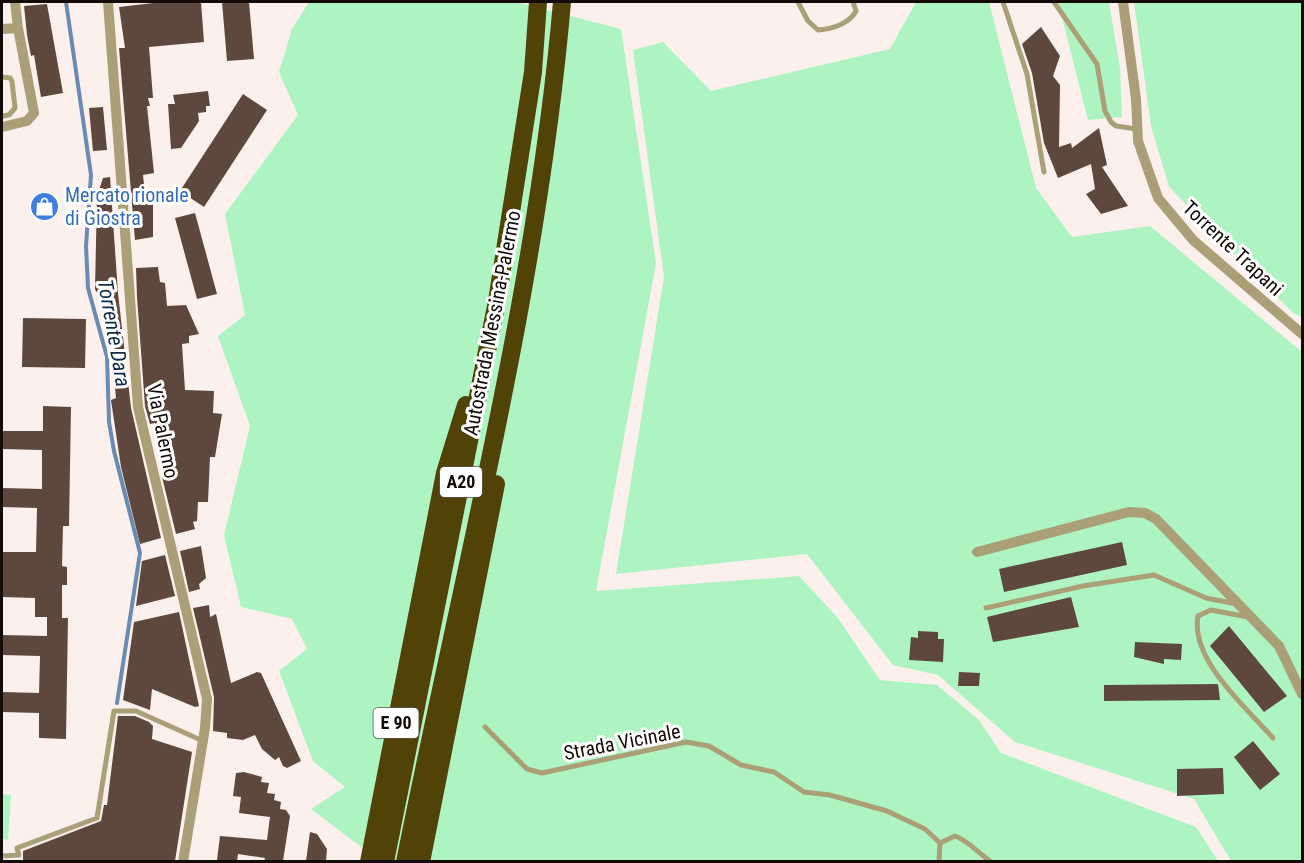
<svg xmlns="http://www.w3.org/2000/svg" width="1304" height="863" font-family="'Roboto Condensed',sans-serif">
<rect width="100%" height="100%" fill="#fbf0eb"/>
<path fill="#aef4c3" d="M309,2H516L621,29L656,263L596,591L799,576L837,617L880,680L937,685L979,720L1001,753L1196,827L1218,861H386L360,846L311,809L345,787L313,761L279,671L307,649L292,619L241,607L224,535L250,426L218,336L245,315L225,214L298,115L279,72L292,29Z
M916,2H989L1036,188L1072,237L1150,226L1302,352V861H1231L1194,799L1015,742L938,675L893,665L807,554L616,574L664,277L633,50L663,42L711,91L890,49Z
M1058,2H1109L1120,68L1122,117L1088,120Z
M1134,2H1302V317L1293,313L1169,187L1151,126Z
M2,794L11,795L8,840L2,839Z"/>
<g fill="none" stroke-linecap="round" stroke-linejoin="round">
<path stroke="#698ab1" stroke-width="4" d="M66,2L91,175L86,246L88,288L107,357L109,422L114,451L140,553L117,703"/>
</g>
<path fill="#5e483e" d="M162,2H201L204,42L149,47L153,98H148L150,106H147L154,173L143,175L146,204L153,202V237L135,240L119,48H125L119,7Z
M222,2H249L254,59L227,61Z
M47,4L63,93L41,97L34,55L31,56L27,35L24,6Z
M1041,27L1060,56L1053,76L1060,85L1059,147L1071,143L1072,148L1099,128L1107,165L1102,167L1128,206L1101,214L1086,194L1095,189L1091,164L1058,178L1044,143L1032,73L1022,44Z
M208,91L210,106H206V112L198,113L199,121L181,148L171,149L168,104H175L173,95Z
M243,94L267,110L204,207L180,191Z
M103,107L107,150L93,151L89,108Z
M110,177L118,293L131,408L161,538L140,544L121,467L111,400L116,398L115,388H121L119,367L114,364L109,352L115,349L103,305L95,289L97,196L103,178Z
M195,213L217,294L197,299L175,218Z
M158,267L160,282L165,283L167,306L186,305L199,334L189,336V343L182,344L185,390L214,391L213,413L222,414L215,457H210L208,502H198L197,521L193,522L195,529L176,534L162,477H166L155,423L150,424L145,406L137,297L136,268Z
M23,318L86,319L85,368L22,367Z
M43,406L71,407L69,526H63L62,566L67,567V585H62V618H68L66,739L39,738V713L2,712V692L39,693L40,656L2,655V635L47,636V617H35V598L2,597V552H36L37,508L2,507V488L42,489V450L2,449V431H43Z
M1122,542L1127,565L1004,592L999,569Z
M201,546L206,578L199,584L200,589L189,592L180,551Z
M165,555L175,596L136,606L142,561Z
M1071,597L1079,627L993,642L987,617Z
M209,605L210,617L216,614L231,683L257,672L261,673L301,761L287,768L283,766L279,757L275,760L262,749L255,735L243,740L227,738V733L213,731L214,697L193,608Z
M179,612L199,706L195,707L152,689L150,710L123,700L134,622Z
M1229,626L1287,696L1264,712L1210,646Z
M918,631L938,632V639H944L943,662L909,660L911,637L918,638Z
M1135,642L1182,644L1181,660L1164,659V664L1134,657Z
M959,672L980,673L979,686H958Z
M1218,684L1220,700L1104,701V685Z
M118,716H135L149,722L153,726L152,739L192,752L175,861H23V851L101,821L104,805H107Z
M1253,741L1280,774L1260,790L1234,757Z
M1223,768L1224,794L1177,796V769Z
M244,772L262,777L261,782L269,783L267,793L275,794L274,800L281,802L280,809L286,810L290,816L283,861H264L265,858L238,854L237,861L217,860L220,836L267,840L270,817L239,813L241,797L233,796L236,773Z
M310,832L317,834L327,849L326,861H306Z"/>
<g fill="none" stroke-linecap="round" stroke-linejoin="round">
<path stroke="#ab9f78" stroke-width="5" d="M798,2L808,21L818,30C832,29 849,24 856,11L853,2
M1003,2L1027,74L1044,172
M1054,2L1097,64L1105,111L1111,122L1116,126L1137,129
M2,77L10,78L12,81L15,108L9,115L2,116
M986,608L1083,586L1154,575L1206,598L1237,604
M1248,617L1211,610L1198,616C1190,660 1246,707 1273,738
M485,727L527,769L542,773L686,742L709,746L741,765L774,772L804,792L830,795L887,811L925,829L940,843
M2,856L19,855L17,848L97,818L114,711H136L203,741
M939,862L940,843L955,836C969,841 978,853 991,862"/>
<path stroke="#ab9f78" stroke-width="10" d="M108,2L138,407L207,699L205,728L183,862
M1123,2L1136,99L1138,141L1158,198L1193,240L1302,334
M2,29L18,28
M2,127L27,121L34,113L18,28L15,2
M977,552L1129,512L1145,513L1156,519L1279,646L1302,694"/>
<path stroke="#514308" stroke-width="18" d="M369,862L445,473L466,405
M385,862L497,301L533,72L538,2
M405,862C462,576 537,292 562,2
M421,862L496,484"/>
</g>
<defs>
<symbol id="shop-disc" viewBox="-11 -11 22 22"><circle r="9.5" fill="#3f7fe0" stroke="#fff"/><path d="M-5-2.5h2.3a2.7 3.5 0 0 1 5.4 0H5L5.5 6h-11ZM-1.5-2.5h3a1.5 2.3 0 0 0-3 0Z" fill="#fff"/></symbol>
</defs>
<g fill-rule="evenodd">
<use href="#shop-disc" x="28" y="190" width="33" height="33"/>
</g>
<g text-anchor="middle" stroke-width="6" stroke-linejoin="round" paint-order="stroke">
<g fill="#fff" stroke="#5a5452" stroke-width="1.5">
<rect x="440" y="467" width="42" height="30" rx="4.5"/>
<rect x="373.5" y="708" width="45" height="30" rx="4.5"/>
</g>
<g font-size="18" font-weight="bold" fill="#140b08">
<text x="461" y="488">A20</text>
<text x="396" y="729">E 90</text>
</g>
<g font-size="20" fill="#366cbe" stroke="#fff" text-anchor="start">
<text x="65" y="202">Mercato rionale<tspan x="65" dy="23">di Giostra</tspan></text>
</g>
<g font-size="20" fill="#140b08" stroke="#fff">
<text transform="translate(1233 248) rotate(43)" y="7">Torrente Trapani</text>
<text transform="translate(492 323) rotate(-79)" y="7">Autostrada Messina-Palermo</text>
<text transform="translate(163 431) rotate(79)" y="7">Via Palermo</text>
<text transform="translate(622 742) rotate(-11)" y="7">Strada Vicinale</text>
</g>
<g font-size="21" font-style="italic" fill="#102b47" stroke="#fff">
<text transform="translate(114 333) rotate(80)" y="7">Torrente Dara</text>
</g>
</g>
<rect width="1304" height="863" fill="none" stroke="#140b08" stroke-width="6"/>
</svg>
